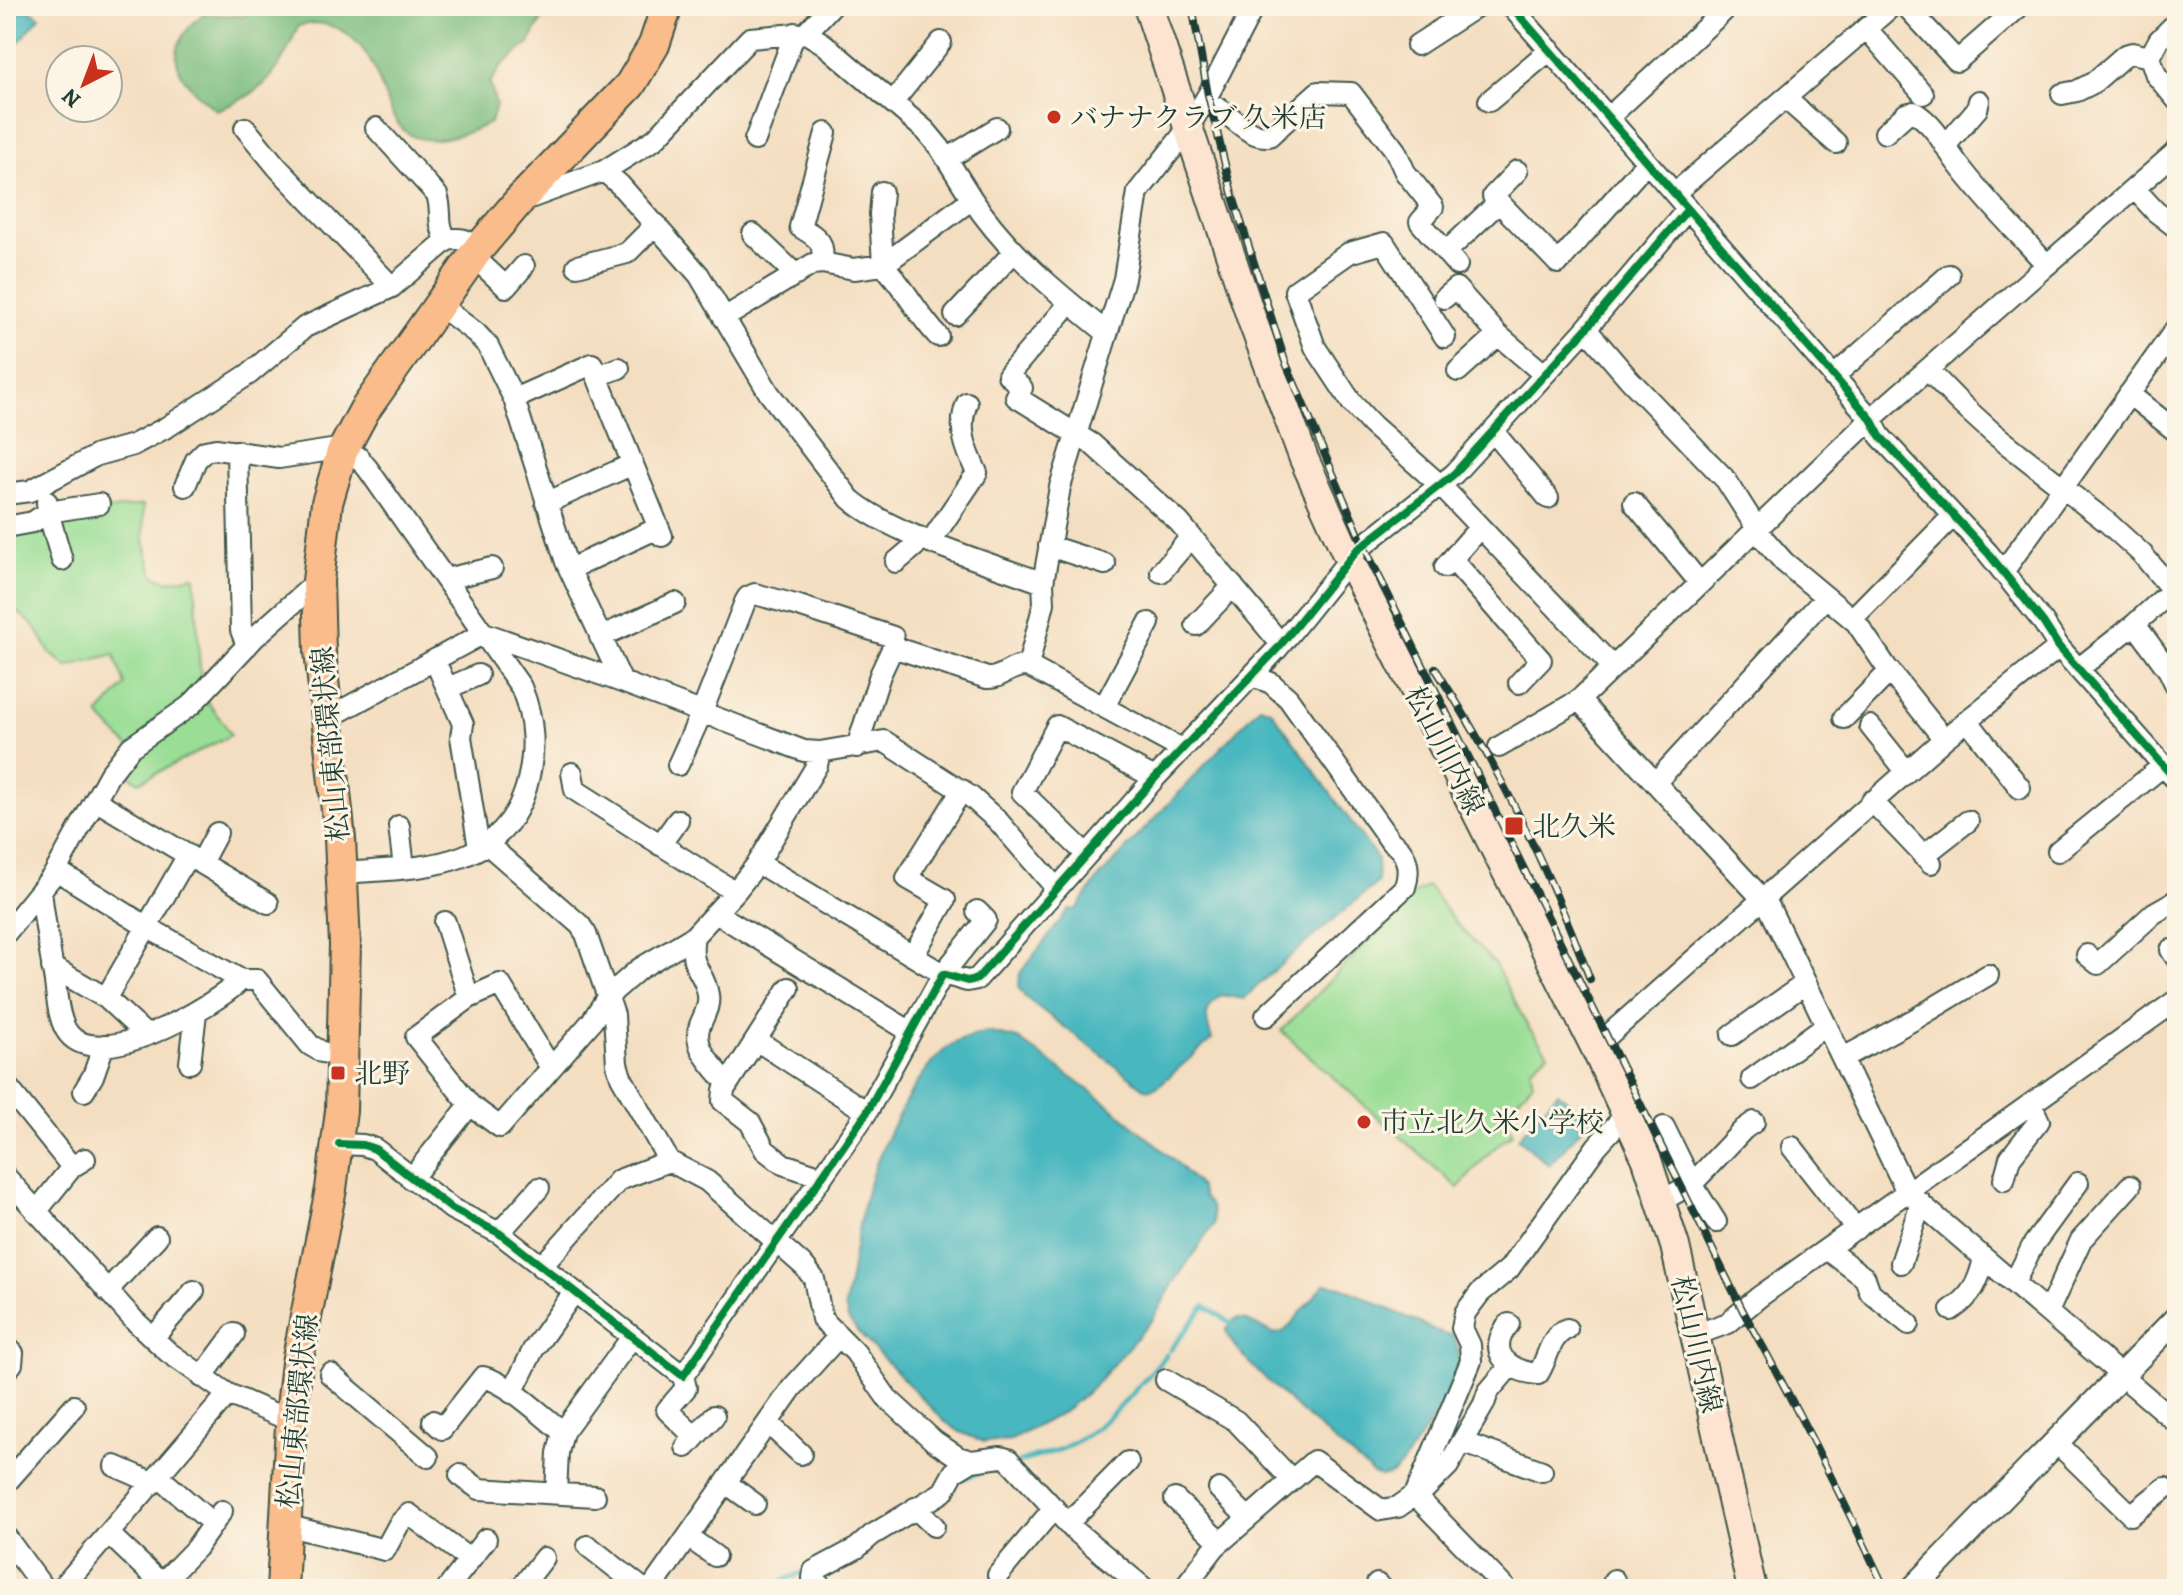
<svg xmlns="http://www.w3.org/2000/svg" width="2183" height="1595" font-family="Alegreya,'Noto Serif JP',serif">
<rect width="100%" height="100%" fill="#fcf5e5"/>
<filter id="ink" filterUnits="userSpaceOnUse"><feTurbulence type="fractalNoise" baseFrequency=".0125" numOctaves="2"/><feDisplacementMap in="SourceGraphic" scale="16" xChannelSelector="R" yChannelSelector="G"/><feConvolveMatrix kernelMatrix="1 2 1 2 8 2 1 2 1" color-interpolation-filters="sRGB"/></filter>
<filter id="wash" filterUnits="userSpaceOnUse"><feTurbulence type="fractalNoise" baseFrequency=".006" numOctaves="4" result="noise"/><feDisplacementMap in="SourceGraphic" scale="32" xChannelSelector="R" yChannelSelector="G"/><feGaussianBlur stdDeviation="1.8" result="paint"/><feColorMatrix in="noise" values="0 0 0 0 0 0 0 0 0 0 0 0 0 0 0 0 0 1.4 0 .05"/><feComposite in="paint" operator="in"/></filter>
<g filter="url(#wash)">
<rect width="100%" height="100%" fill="#f4dec1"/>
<path fill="#9ade96" stroke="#5c8e65" stroke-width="2" d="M143,505L144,540L153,575L167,581L195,576L201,689C207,706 223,719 231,735L139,782L118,768L132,750L98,715L125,685L114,654L67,667L50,653L36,628L16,610L6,619V524Z
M1428,886L1455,922L1495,964L1528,1027L1548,1053L1530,1069L1533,1082L1503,1116L1513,1133L1491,1151L1458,1188L1281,1031L1415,893Z"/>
<path fill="#7bbd7f" stroke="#4d7d5a" stroke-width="2" d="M265,6H548V8L529,43L502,65L490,83L496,106L490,123C358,183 409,65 339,29C326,23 312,21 298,26C279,73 266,93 216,110C176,79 158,52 203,14L244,16Z"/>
<path fill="#48b7bf" stroke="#347a7a" stroke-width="2" d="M29,9L40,17L13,49L6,52V16Z
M1260,706L1271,710L1377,858L1378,882C1333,921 1286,957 1244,999L1221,995C1203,1009 1205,1019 1212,1039L1157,1087L1147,1090L1025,997L1019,988L1020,973L1069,910L1077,909L1098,879Z
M987,1032L1018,1039L1108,1104L1174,1160L1200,1187L1203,1196L1211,1206L1214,1224L1173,1284L1153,1319L1093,1387L1065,1411L1011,1440L984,1442L960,1432L944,1421L858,1332L848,1319L845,1306C852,1270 856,1233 865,1198C876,1155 913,1075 947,1048C959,1039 973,1035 987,1032Z
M1558,1092L1589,1120L1549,1165L1518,1138Z
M1325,1284L1342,1287L1445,1335H1453C1456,1342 1460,1352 1459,1360C1459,1384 1420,1438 1405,1460C1396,1472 1388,1481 1373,1474C1348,1452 1228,1354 1226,1330L1235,1319H1243L1275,1334L1285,1331Z"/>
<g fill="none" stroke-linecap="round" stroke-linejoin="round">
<path stroke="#48b7bf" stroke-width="5" d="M1170,1350L1205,1306L1231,1323
M1020,1462C1034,1457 1049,1454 1063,1448C1106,1429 1136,1389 1166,1355
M957,1480L998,1467
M766,1589L809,1569"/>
</g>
</g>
<g filter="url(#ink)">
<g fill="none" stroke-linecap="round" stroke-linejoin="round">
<defs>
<path id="minor" d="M1511,6L1871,419L1880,436L1988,553L2043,622L2059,647L2177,781
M1906,6L1957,61L2020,6
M2177,22L2159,40L2150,57L2156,75L2177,100
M1866,28L1923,94
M806,33L831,6
M1417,45L1477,6
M2062,94L2077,91L2093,83L2125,55L2132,53L2150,57
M1785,98L1836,143
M1489,101L1550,50
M893,102L941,42
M1203,104C1229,105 1242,138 1269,136L1318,92L1351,93L1395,150L1405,172L1433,207L1420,222L1457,265
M1609,117L1729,6
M245,128L277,167L392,287
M376,128L437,195C443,212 436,223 447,240
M1885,133L1906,114L1914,112C1935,125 1943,144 1957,163C1984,199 2017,232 2047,265
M755,140L795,33
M1945,146L1977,109L1979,101
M947,159L997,128
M604,171L620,185L699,275L769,393L850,499C892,535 990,563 1043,583
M1517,171L1493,196L1558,263L1647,162
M2135,189L2155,211L2177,228
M882,192L880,214L883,265C904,286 917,314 938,336
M1675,193L1892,6
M527,199L604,171L655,139L750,38L806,33L824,44L926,131L940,148L972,199L883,265L854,269L822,263L813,264L724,318
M972,199C1008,253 1056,292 1107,333
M753,234L796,275
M1446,252L1499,202
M473,256L506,287L524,266
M822,263C825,241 818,238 800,227L826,133
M577,266L627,253L656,224
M1444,298L1456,288L1498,335L1544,374
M1070,303L1008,375L1022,388L1016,397L1092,444L1179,522L1281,644
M439,305L476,333L488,346L514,399L566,562L622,682
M955,315L1013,253
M1586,329L1629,379L1726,480L1763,538L1784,562L1856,622L1887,668L1944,739
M1445,337L1384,243L1349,253L1295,291L1315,347L1352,403L1371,424L1440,485L1613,667
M1928,370L1959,402L1993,433L2108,523L2142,554L2173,591
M1458,371L1498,335
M597,376L619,368
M1833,377L1949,275
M2129,394L2177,432
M514,399L592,364L662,536
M1493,431L1548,498
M237,451L241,630L247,646
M185,486L196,460L205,451L216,449L279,458L344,448L358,457L368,469L521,687C535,721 536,752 526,788C500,873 414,867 342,873
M6,494L30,491L97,455L133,445L167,427L249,374L305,327L392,287L447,240C461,237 468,240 479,248
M47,502L48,512L62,560
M546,503L633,464
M1634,503L1700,583
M6,527L33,522L48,512L99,504
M931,541L977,473C966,449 957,428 967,403
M1049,546L1105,564
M1452,559L1541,660L1519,683
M896,562L915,546L919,537
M1445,567L1480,527
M570,569L658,528
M1161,572L1191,537
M2003,572L2177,327
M446,579L492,568
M1852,619L1953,516
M2135,624L2169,671L2177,688
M1196,625L1233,586
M600,637L675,603
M893,647L987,678C1003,679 1009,665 1028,666
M435,661L463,724L461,737L479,848
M2078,669L2135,624L2177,586
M1253,676L1271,683L1288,698L1391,842C1407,851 1411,869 1405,887L1266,1016
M448,688L478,675
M1579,700L1768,905L1907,1192L2177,1423
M1104,707L1149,623
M1844,718L1890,671
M326,719L484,633L622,682L804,751L820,752L884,741L971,797L999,822L1056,888
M1967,720L2020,788
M1870,726L1906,771
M1499,747L1579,700L1871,419L2177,151
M1181,749L1028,666L1044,603L1043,583L1060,487L1124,279L1138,192L1187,130L1208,95L1254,6
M678,765L702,712L745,602L748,597L755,594L799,606L893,637V647L880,675L857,747
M572,773L575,790L735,892
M1655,783L1826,597
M95,800L268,903
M1872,801L1931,863
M399,826L404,868
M487,844L580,925L586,934L614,1015L617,1064L621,1077L669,1161
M660,845L678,820
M2058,851L2164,765
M1086,854L1022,792L1057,726L1155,778
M1923,856L1968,821
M201,863L217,833
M758,863L943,974L986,920L977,911
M56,870L147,927L241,980H257L310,1045L322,1052L343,1056
M41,890C44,921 50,951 55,982C57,997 58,1016 66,1030C94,1077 214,1006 241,980
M716,913L911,1032
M445,922L469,998
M6,933L54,874L109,775L131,747L191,705L255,637L318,581
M694,936C688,969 704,969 708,995C710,1006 704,1015 700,1025C691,1047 715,1068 728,1084
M2171,950L2177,959
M2087,955L2098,964L2154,913L2177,900
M913,956L945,900L907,878L962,790
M52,967L106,998L146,1035
M789,988L724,1090L723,1101L750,1122L765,1150L783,1164L822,1177
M106,998L188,855
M1732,1035L1806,983
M756,1040L867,1112
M1595,1047L1944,739L2059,647
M1843,1058L1915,1019L1988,975
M190,1063L196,1013
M551,1068L500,984L469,998L416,1037L470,1105L500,1127L592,1021L608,996L639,969L694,936L735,892L758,863L817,765L820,752
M1752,1079L1826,1025
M6,1085L72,1167
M84,1091L93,1076L104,1045
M1664,1127L1692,1184L1716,1222
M339,1144L363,1145L375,1149L452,1209L499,1233L683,1376L867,1112L943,974L967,981L977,979L1155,778L1278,648L1356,551L1454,474L1586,329L1687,210
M1792,1147L1856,1229
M6,1177L134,1320L168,1352L228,1394L291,1421
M411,1179L470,1105
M2004,1180L2010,1158L2039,1121L2031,1104
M1661,1201L1692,1184L1744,1129L1754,1122
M36,1212L72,1167L85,1159
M499,1233L539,1188
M1828,1250L1865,1278L1870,1292L1909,1324
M1901,1263L1921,1203
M541,1267L619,1180L669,1161L707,1181L805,1267L814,1279L822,1319L855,1352L887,1398L934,1441L958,1457L972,1461L1001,1457L1008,1459L1073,1529L1145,1589
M2014,1283L2033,1245L2078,1183
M107,1291L157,1237
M1951,1310C1972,1297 1979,1281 1984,1258
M2048,1312L2081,1240L2130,1186
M1509,1324C1485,1352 1508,1371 1538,1374C1548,1359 1550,1335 1567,1329
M1695,1335L1728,1323L1759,1297L2177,1000
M153,1338L194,1291
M6,1346L13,1353L12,1364L6,1370
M330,1374L428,1457
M683,1376L686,1388L667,1410L695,1437
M202,1377L234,1334
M1166,1380L1236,1421L1292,1480
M512,1393L533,1350L574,1292
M433,1421L442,1429L483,1377C509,1383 542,1416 563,1432
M768,1423L801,1454
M1462,1442L1542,1471
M2056,1442L2131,1515L2165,1488
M686,1447L714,1416
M115,1466L154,1483
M460,1475L479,1489L595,1496
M159,1477L212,1523
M6,1483L74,1406
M726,1483L755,1504
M1219,1489L1248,1518
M556,1493L558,1453L563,1432L632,1337
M1175,1499L1220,1542
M915,1508L934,1526
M1068,1523L1128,1462
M285,1525L385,1550L399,1524L409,1514L469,1559
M109,1534L167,1589
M6,1537L44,1589
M688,1537L715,1556
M588,1546L643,1589
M998,1575L1054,1508
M162,1583L196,1548L222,1511
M1377,1584L1382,1589
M61,1589L228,1394
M447,1589L486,1539
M520,1589L544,1558
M651,1589L792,1388L839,1336
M825,1589L813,1578L814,1571L857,1548L872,1535L943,1492L954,1472L972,1461
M1183,1589L1215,1547L1314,1461L1381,1510L1398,1507L1415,1495L1471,1361L1470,1345L1462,1328L1465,1313L1480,1293L1509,1269L1597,1146L1627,1113
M1506,1589L1415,1495L1424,1490L1448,1466L1484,1404L1488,1392L1511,1365
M1613,1589L1614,1580"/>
<path id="tertiary" d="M1913,1589L2177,1318"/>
<path id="secondary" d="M1148,6L1252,320L1304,459L1349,559L1595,1047L1647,1160L1675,1246L1752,1589"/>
<path id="primary" d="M282,1589L292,1407L297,1363L331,1189L341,1111L345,944L340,839L320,651L318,581L327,503L342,452L364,411L479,248L518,202L630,85L654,45L667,6"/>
</defs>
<use href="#minor" stroke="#3f5549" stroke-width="24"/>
<use href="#tertiary" stroke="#3f5549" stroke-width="28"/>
<use href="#secondary" stroke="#3f5549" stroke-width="32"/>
<use href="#primary" stroke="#3f5549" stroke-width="34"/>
<use href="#minor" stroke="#fff" stroke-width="20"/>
<use href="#tertiary" stroke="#fff" stroke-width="24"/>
<use href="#secondary" stroke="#fde4d0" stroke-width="28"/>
<use href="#primary" stroke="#f9bc8a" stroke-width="30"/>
<defs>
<path id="rail" d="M1192,6L1208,95L1232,193L1285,361L1363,544L1743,1311C1794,1402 1841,1494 1885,1589
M1435,668C1498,765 1549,870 1590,979"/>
</defs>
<use href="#rail" stroke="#1f3d34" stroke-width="8"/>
<use href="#rail" stroke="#fcf5e5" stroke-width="5" stroke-dasharray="15" stroke-linecap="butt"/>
<defs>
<path id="cycleway" d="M1511,6L1871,419L1880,436L1988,553L2043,622L2059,647L2177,781
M339,1144L363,1145L375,1149L452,1209L499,1233L683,1376L867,1112L943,974L967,981L977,979L1155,778L1278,648L1356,551L1454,474L1586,329L1687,210"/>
</defs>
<use href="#cycleway" stroke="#fcf5e5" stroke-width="13"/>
<use href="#cycleway" stroke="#00873e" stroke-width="8"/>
</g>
</g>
<g fill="#c8321e" stroke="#fcf5e5" stroke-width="3">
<circle cx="1054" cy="117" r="8"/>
<rect x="1504" y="816" width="20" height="20" rx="4"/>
<rect x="330" y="1065" width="16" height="16" rx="4"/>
<circle cx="1364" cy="1122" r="8"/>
</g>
<g text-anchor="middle" stroke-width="6" stroke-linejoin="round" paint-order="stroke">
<g font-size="28" fill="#1f3d34" stroke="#fcf5e5" text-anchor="start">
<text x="1070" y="127">バナナクラブ 久米店</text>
<text x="1532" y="836">北久米</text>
<text x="354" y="1083">北野</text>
<text x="1380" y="1132">市立北久米小学校</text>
</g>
<g font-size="28" fill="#1f3d34" stroke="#fcf5e5">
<text transform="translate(330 744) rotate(-95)" y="10">松山東部環状線</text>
<text transform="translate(1445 750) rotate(63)" y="10">松山川内線</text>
<text transform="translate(1697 1344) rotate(77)" y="10">松山川内線</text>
<text transform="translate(297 1411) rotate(-84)" y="10">松山東部環状線</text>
</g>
</g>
<rect width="2183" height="1595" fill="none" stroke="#fcf5e5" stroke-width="32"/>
<g transform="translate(84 84) rotate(222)"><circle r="38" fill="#fcf5e5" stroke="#a4ab9e" stroke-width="2"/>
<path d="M0-6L14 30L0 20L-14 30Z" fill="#c8321e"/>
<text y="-12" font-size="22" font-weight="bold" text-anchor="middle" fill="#1f3d34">N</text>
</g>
</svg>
